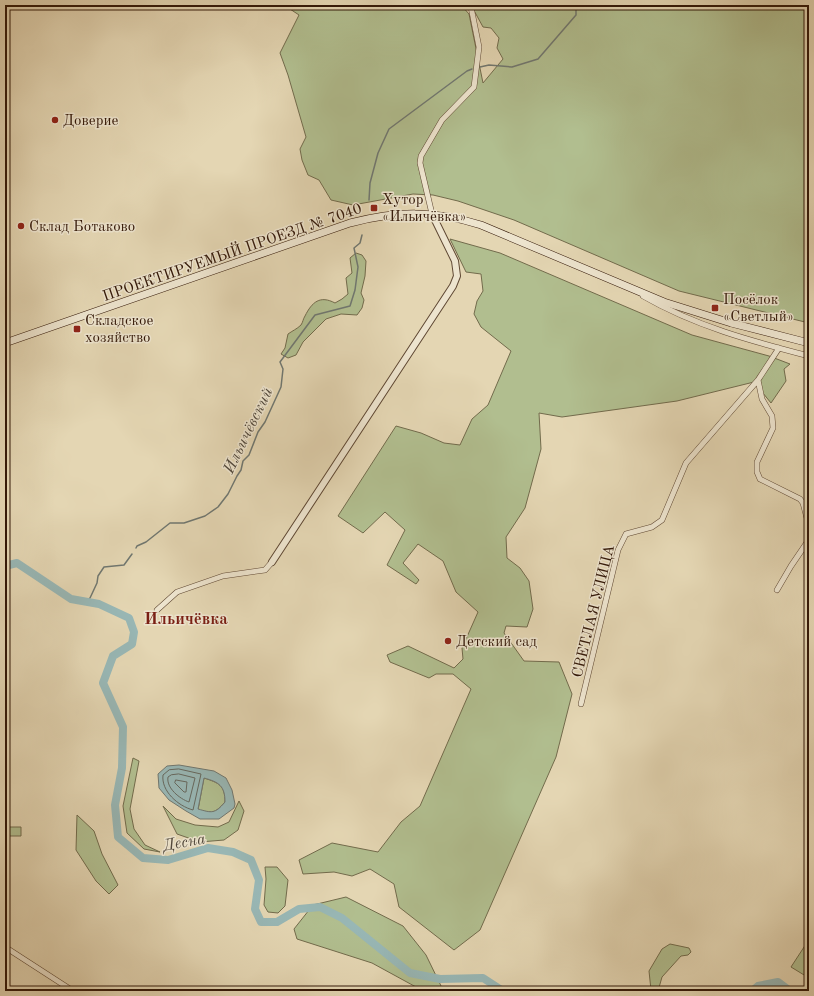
<svg xmlns="http://www.w3.org/2000/svg" width="814" height="996" font-family="'Old Standard TT',serif">
<rect width="100%" height="100%" fill="#e4d6b3"/>
<filter id="stains"><feTurbulence type="fractalNoise" baseFrequency=".005" numOctaves="4"/><feColorMatrix values="0 0 0 0 .2 0 0 0 0 .09 0 0 0 0 .02 0 0 0 .5 -.17"/></filter>
<radialGradient id="worn" r=".72"><stop offset=".6" stop-color="#630" stop-opacity="0"/><stop offset="1" stop-color="#630" stop-opacity=".3"/></radialGradient>
<path fill="#b1be8f" stroke="#726b4c" d="M284,5H461L469,14L483,83L503,59L497,48L499,38L491,28L483,27L471,5H809V323L679,291L514,220L458,201L433,195L413,194L353,205L331,200L319,180L308,175L302,160L300,149L306,137L288,75L280,53L299,15Z
M450,239L500,253L692,335L769,356L790,364L784,369L786,381L771,403L754,382L677,401L562,417L539,413L541,449L525,508L506,537L507,558L520,568L529,581L533,609L527,627L506,626L504,633L524,661L559,662L572,694L556,757L480,930L454,950L399,907L394,884L370,869L352,876L334,872L303,874L299,860L332,843L378,852L401,822L420,806L471,689L453,674H436L429,678L390,662L387,655L408,646L454,668L463,659L462,648L478,612L456,592L443,561L418,544L403,563L419,580L416,584L387,565L405,530L385,512L363,533L338,516L396,426L421,433L444,443L460,445L472,419L488,405L511,351L481,327L474,314L477,301L483,291L481,274L466,272Z
M356,253L362,255L366,261L365,276L361,293L364,300L362,308L357,315L341,314L326,319L303,342L296,355L288,358L281,354L285,348L288,334C292,331 297,329 301,325C303,322 303,319 305,316C312,302 320,295 335,303L342,299L348,294L346,278L352,273L350,258Z
M133,758L139,761L130,809L134,829L145,845L160,852L144,849L127,833L123,806Z
M204,778C219,783 225,785 225,802C214,814 213,813 198,810Z
M239,801L244,811L238,830L224,840L200,842L177,834L163,806L176,819L195,825L218,827L229,822Z
M77,815L94,831L102,854L118,885L109,894L96,881L76,850Z
M9,827H21V836H9Z
M265,867H277L288,880L285,906L278,913L268,912L264,905L266,879Z
M346,897L403,926L426,955L443,990L416,987L372,963L297,939L294,929L313,905Z
M809,943V978L791,967L806,944Z
M670,944L689,948L691,952L688,955L681,956L662,977L658,991L651,990L649,971L662,949Z"/>
<path fill="#98b7b5" stroke="#707770" fill-rule="evenodd" d="M179,765L214,771L226,778L232,790L235,804L234,808L219,819H200L186,811L169,800L159,788L158,774L167,766ZM204,778C219,782 225,786 225,802C215,814 212,813 198,809Z"/>
<g fill="none" stroke-linecap="round" stroke-linejoin="round">
<path stroke="#66685e" stroke-width="1" d="M179,769L201,774L193,810C178,806 161,791 163,775L169,770Z
M179,774L195,778L189,802C180,799 166,788 168,777L171,775Z
M176,780L187,782L186,792H184L175,783Z"/>
<path stroke="#707770" stroke-width="1.5" d="M480,67L489,65L512,67L538,59L576,15V5
M369,200L370,183L378,153L389,129L467,71L472,69
M136,548L137,546L146,542L170,523H184L205,516L218,507L228,494L237,476L241,470L243,461L249,455L258,432L265,422L281,387L283,369L280,362L315,315L350,306L355,290L358,267L354,248L360,243L362,235
M84,602L90,598L97,583L98,576L104,567L124,565L132,554
M801,991L809,982"/>
<path stroke="#98b7b5" stroke-width="8" d="M5,566L17,563L71,599L99,604L129,618L134,632L132,644L113,656L103,683L123,727L122,768L115,805L118,837L143,858L168,860L208,848L233,852L251,860L259,880L255,909L261,922H277L299,909L320,907L342,918L410,973L440,979L483,978L503,991
M752,991L758,986L778,982L790,991"/>
<defs>
<path id="minor" d="M432,214L420,163L421,156L442,120L474,87L479,47L471,7L472,5
M643,296C695,326 751,341 809,356
M779,348L758,380L762,399L772,416L773,428L757,462V472L760,479L800,499L803,503L809,526
M777,590L791,566L808,541L809,535
M157,610L177,592L223,576L265,570L272,562
M581,704L618,550L626,534L652,527L662,520L686,463L758,380
M5,947L73,991"/>
<path id="tertiary" d="M272,562L453,286L457,276L455,261L432,214"/>
<path id="secondary" d="M5,343L350,223C397,211 434,210 481,225L664,302L731,323L809,343"/>
</defs>
<use href="#minor" stroke="#5f4833" stroke-width="6"/>
<use href="#tertiary" stroke="#5f4833" stroke-width="8"/>
<use href="#secondary" stroke="#331808" stroke-width="8"/>
<use href="#minor" stroke="#ede4ce" stroke-width="5"/>
<use href="#tertiary" stroke="#ede4ce" stroke-width="6"/>
<use href="#secondary" stroke="#ede4ce" stroke-width="7"/>
</g>
<g fill="#8f2418" stroke="#ede4ce" stroke-width="1.5">
<circle cx="55" cy="120" r="4"/>
<rect x="370" y="204" width="8" height="8" rx="2"/>
<circle cx="21" cy="226" r="4"/>
<rect x="711" y="304" width="8" height="8" rx="2"/>
<rect x="73" y="325" width="8" height="8" rx="2"/>
<circle cx="448" cy="641" r="4"/>
</g>
<g text-anchor="middle" stroke-width="3" stroke-linejoin="round" paint-order="stroke">
<g font-size="15" fill="#331808" stroke="#ede4ce" text-anchor="start">
<text x="63" y="125">Доверие</text>
<text x="382" y="204">Хутор<tspan x="382" dy="17">«Ильичёвка»</tspan></text>
<text x="29" y="231">Склад Ботаково</text>
<text x="723" y="304">Посёлок<tspan x="723" dy="17">«Светлый»</tspan></text>
<text x="85" y="325">Складское<tspan x="85" dy="17">хозяйство</tspan></text>
<text x="456" y="646">Детский сад</text>
</g>
<g font-size="15" fill="#331808" stroke="#ede4ce">
<text transform="translate(232 252) rotate(-19)" y="5">ПРОЕКТИРУЕМЫЙ ПРОЕЗД № 7040</text>
<text transform="translate(593 611) rotate(-76)" y="5">СВЕТЛАЯ УЛИЦА</text>
</g>
<g font-size="16" font-style="italic" fill="#51483c" stroke="#ede4ce">
<text transform="translate(247 430) rotate(-64)" y="6">Ильичёвский</text>
<text transform="translate(184 841) rotate(-10)" y="6">Десна</text>
</g>
<g font-size="17" font-weight="bold" fill="#7a1f14" stroke="#ede4ce">
<text x="186" y="624">Ильичёвка</text>
</g>
</g>
<rect width="814" height="996" fill="none" stroke="#e4d6b3" stroke-width="20"/>
<rect x="6" y="6" width="802" height="984" fill="none" stroke="#331808" stroke-width="2"/>
<rect x="10" y="10" width="794" height="976" fill="none" stroke="#331808"/>
<rect width="100%" height="100%" filter="url(#stains)"/>
<rect width="100%" height="100%" fill="url(#worn)"/>
</svg>
